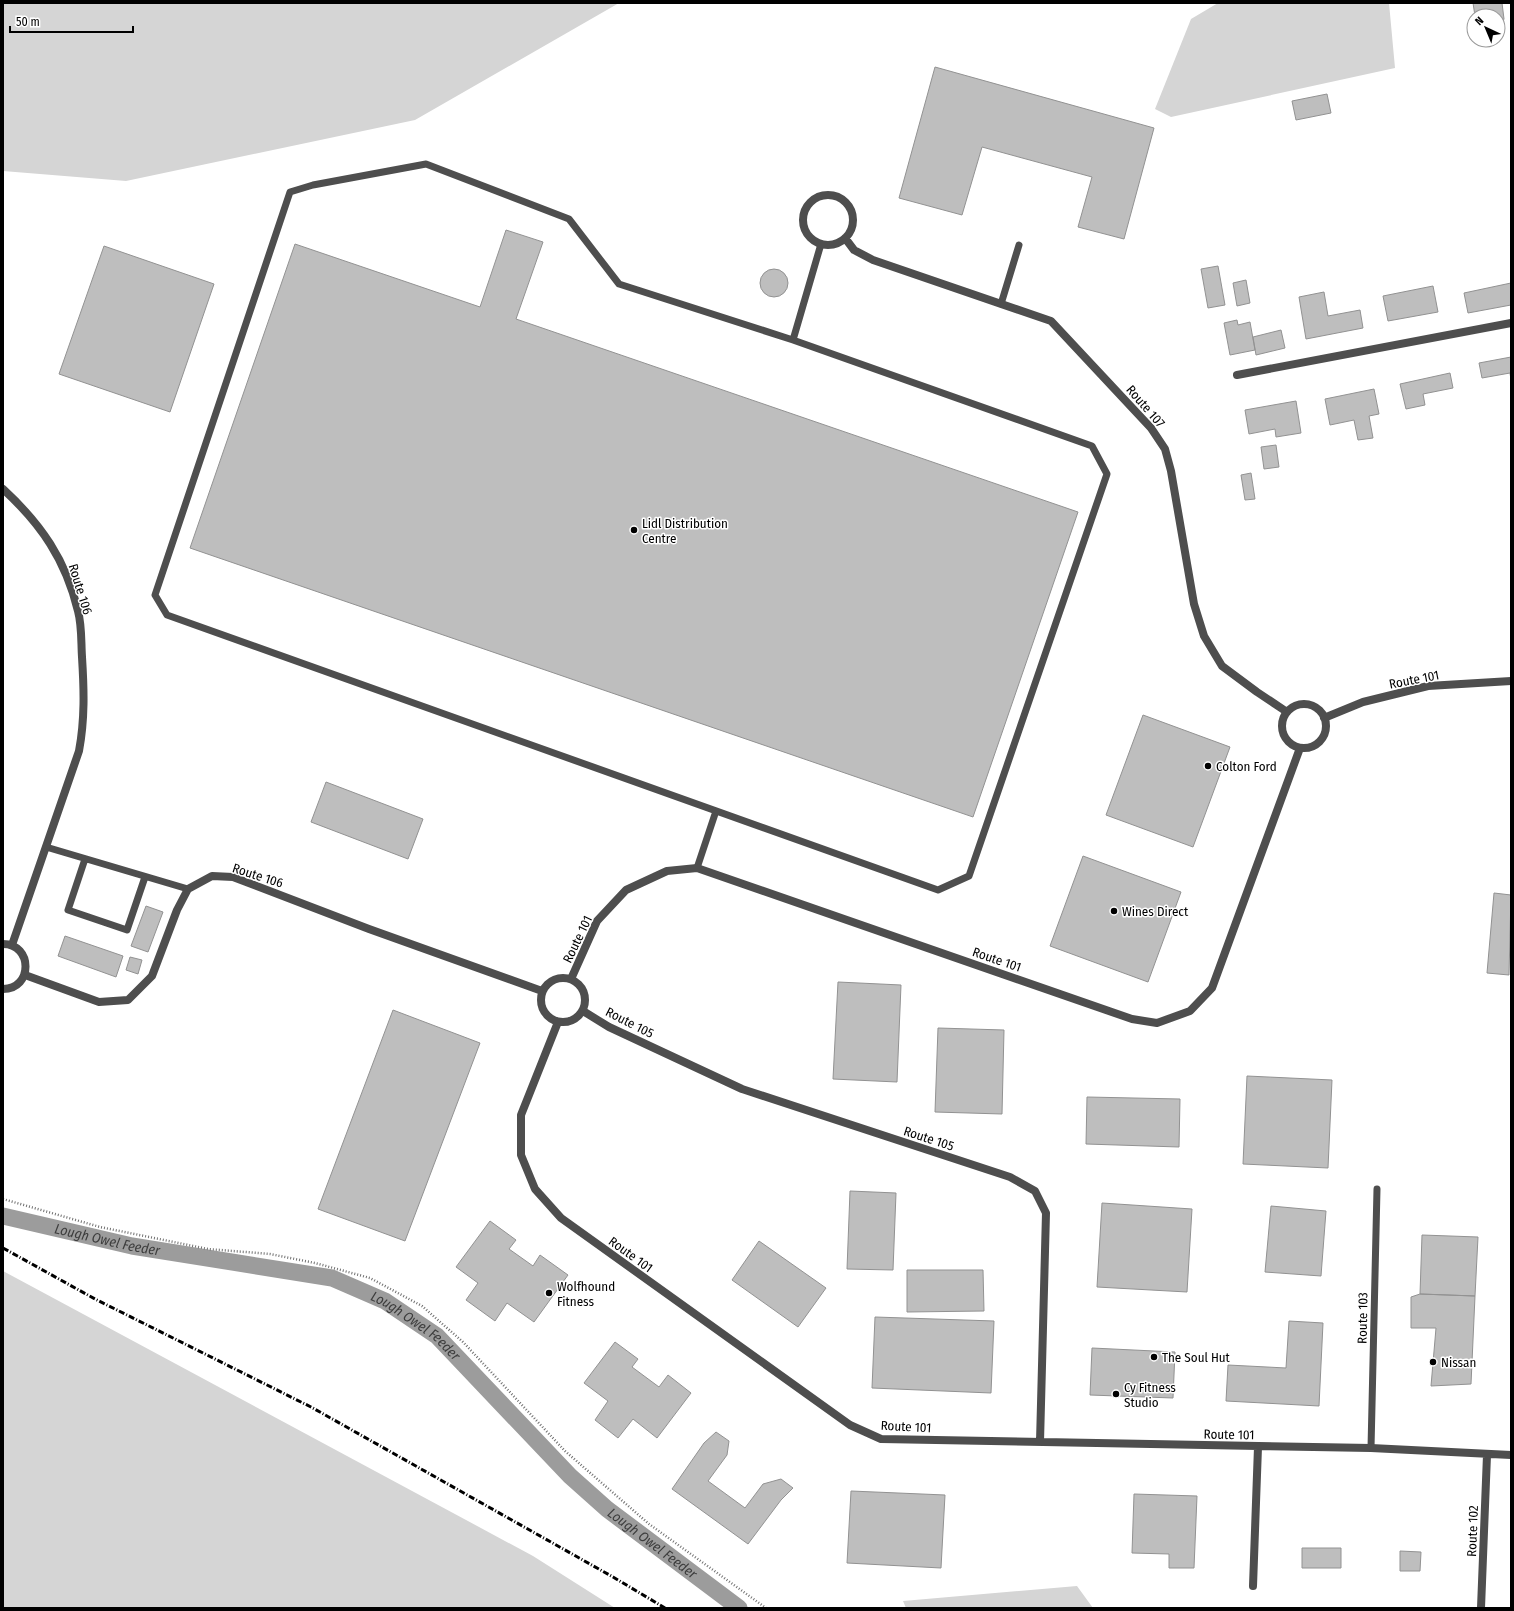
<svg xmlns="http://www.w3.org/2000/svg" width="1514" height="1611" font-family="'Fira Sans Condensed',sans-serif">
<rect width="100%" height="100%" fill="#fff"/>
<path fill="#d5d5d5" d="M3,3H619L415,120L126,181L3,171Z
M1218,3H1389L1395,68L1171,117L1155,109L1191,19Z
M3,1271L533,1556L615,1608H3Z
M1077,1586L1093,1608H906L903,1601Z"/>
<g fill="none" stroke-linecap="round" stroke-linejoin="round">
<path stroke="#9c9c9c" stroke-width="17" id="s1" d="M3,1216L132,1246L332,1278L385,1301L437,1336L570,1476L607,1509L739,1608"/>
</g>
<path fill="#bebebe" stroke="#929292" d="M1473,3H1502L1504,19L1498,31V16H1475Z
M935,67L1154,128L1124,239L1078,227L1092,177L982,147L962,215L899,198Z
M1327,94L1331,113L1296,120L1292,101Z
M506,230L543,242L516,319L1078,512L973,817L190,548L295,244L480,307Z
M104,246L214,284L170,412L59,374Z
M1218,266L1225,305L1208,308L1201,269Z
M760 283a14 14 0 1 1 28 0a14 14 0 1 1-28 0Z
M1246,280L1250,303L1237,306L1233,283Z
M1511,283V305L1468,313L1464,293Z
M1433,286L1438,312L1388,321L1383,296Z
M1324,292L1328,316L1360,310L1363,328L1306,339L1299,297Z
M1237,320L1238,325L1250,322L1255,350L1230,355L1224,323Z
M1281,330L1285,348L1256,355L1253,337Z
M1511,357V380L1510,373L1482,378L1479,363Z
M1450,373L1453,388L1423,394L1425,405L1406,409L1400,384Z
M1374,389L1379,414L1369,416L1373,438L1358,440L1354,420L1330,425L1325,399Z
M1296,401L1301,433L1276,437L1275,429L1249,434L1245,410Z
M1276,445L1279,467L1264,469L1261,447Z
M1251,473L1255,499L1245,500L1241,475Z
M1143,715L1230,747L1193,847L1106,815Z
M326,782L423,819L408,859L311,822Z
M1083,856L1181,892L1148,982L1050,946Z
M1494,893L1511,895L1509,975L1487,973Z
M146,906L163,912L148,952L131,946Z
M65,936L123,956L116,977L58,956Z
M130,957L142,960L138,974L126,970Z
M838,982L901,985L897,1082L833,1079Z
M393,1010L480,1043L405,1241L318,1209Z
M938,1028L1004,1030L1002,1114L935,1112Z
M1247,1076L1332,1080L1328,1168L1243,1164Z
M1087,1097L1180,1099L1179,1147L1086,1144Z
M850,1191L896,1193L893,1270L847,1269Z
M1102,1203L1192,1209L1187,1292L1097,1287Z
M1271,1206L1326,1211L1321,1276L1265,1272Z
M490,1221L516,1240L509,1249L533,1266L540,1255L568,1275L534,1322L507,1303L495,1321L466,1300L478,1283L456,1267Z
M1422,1235L1478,1237L1475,1296L1420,1294Z
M759,1241L826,1288L798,1327L732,1280Z
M907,1270H983L984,1311L907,1312Z
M1420,1294L1475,1296L1471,1384L1431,1386L1436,1328H1411V1297Z
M875,1317L994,1321L991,1393L872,1388Z
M1289,1321L1323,1323L1319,1406L1226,1401L1228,1365L1286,1368Z
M615,1342L638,1359L632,1367L659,1387L668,1375L691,1393L657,1438L633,1419L618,1438L595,1420L608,1401L584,1383Z
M1092,1348L1175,1352L1173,1398L1090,1395Z
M716,1432L729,1441L727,1455L708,1481L745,1508L763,1484L781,1479L793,1488L781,1500L748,1544L672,1489L704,1443Z
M851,1491L945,1495L941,1568L847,1563Z
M1134,1494L1197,1496L1194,1568H1169V1554L1132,1553Z
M1302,1548H1341V1568H1302Z
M1400,1551L1421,1552L1420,1571H1400Z"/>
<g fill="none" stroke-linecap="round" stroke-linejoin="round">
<path stroke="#707070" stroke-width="2.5" stroke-dasharray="1 2" stroke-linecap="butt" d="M3,1199L100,1227L208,1249L270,1254L315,1263L370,1278L422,1306L463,1342L565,1451L649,1524L766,1608"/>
<path stroke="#4e4e4e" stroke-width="7" d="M1001,304L1019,245
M793,340L619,284L569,219L426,164L313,185L290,192L155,595L167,615L938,890L969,876L1107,474L1092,446L793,340L821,244
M46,847L188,889
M85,859L68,910L127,930L145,877
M697,868L716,811
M1371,1448L1377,1189"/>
<path stroke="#4e4e4e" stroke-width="8" d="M803 220a25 25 0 1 1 50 0a25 25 0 1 1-50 0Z
M845,238L854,250L873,260L1051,321L1151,428L1165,449L1171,471L1194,604L1204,636L1222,666L1257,692L1287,712
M1237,375L1511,323
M3,489C41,524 66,560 78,611C82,626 81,642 82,657C84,689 85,719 79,751L12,945
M1282 726a22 22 0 1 1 44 0a22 22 0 1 1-44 0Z
M1324,718L1363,702L1428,686L1511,681
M3,944C33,944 33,989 3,989
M25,975L99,1002L128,1000L152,976L177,910L188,889L212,876L233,877L369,929L542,991
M541 1000a22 22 0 1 1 44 0a22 22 0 1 1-44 0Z
M571,979L597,921L626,890L667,871L697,868L1132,1019L1157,1023L1190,1011L1212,988L1300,748
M583,1011L609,1027L742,1089L1010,1177L1035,1191L1046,1213L1040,1442
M558,1022L521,1115V1155L535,1189L561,1218L850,1425L881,1439L1371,1448L1511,1455
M1253,1586L1258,1447
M1481,1608L1487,1455"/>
<path stroke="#000" stroke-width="3" stroke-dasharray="6 2 1 2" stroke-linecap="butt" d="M3,1248L95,1299L311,1407L613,1577L665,1608"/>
</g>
<g fill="#000" stroke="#fff" stroke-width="1.5">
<circle cx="634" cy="530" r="4"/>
<circle cx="1208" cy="766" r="4"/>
<circle cx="1114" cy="911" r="4"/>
<circle cx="549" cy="1293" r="4"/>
<circle cx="1154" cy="1357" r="4"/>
<circle cx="1433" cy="1362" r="4"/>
<circle cx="1116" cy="1394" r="4"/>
</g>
<g text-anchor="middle" stroke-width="3" stroke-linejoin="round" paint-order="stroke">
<g font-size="13" fill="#000" stroke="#fff">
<text transform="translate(1146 406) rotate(49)" y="5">Route 107</text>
<text transform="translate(81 589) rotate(73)" y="5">Route 106</text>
<text transform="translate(1414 679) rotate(-11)" y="5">Route 101</text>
<text transform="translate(258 875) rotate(18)" y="5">Route 106</text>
<text transform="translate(577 939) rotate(-64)" y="5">Route 101</text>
<text transform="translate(997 959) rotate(19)" y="5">Route 101</text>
<text transform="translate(630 1022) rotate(27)" y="5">Route 105</text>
<text transform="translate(929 1138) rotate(18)" y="5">Route 105</text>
<text transform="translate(631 1254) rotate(36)" y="5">Route 101</text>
<text transform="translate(1362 1318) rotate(-89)" y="5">Route 103</text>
<text transform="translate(906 1426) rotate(3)" y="5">Route 101</text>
<text transform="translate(1229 1434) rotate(1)" y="5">Route 101</text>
<text transform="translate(1472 1531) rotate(-88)" y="5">Route 102</text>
</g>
<g font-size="13" fill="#000" stroke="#fff" text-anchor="start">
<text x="642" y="528">Lidl Distribution<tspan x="642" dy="15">Centre</tspan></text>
<text x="1216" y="771">Colton Ford</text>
<text x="1122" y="916">Wines Direct</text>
<text x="557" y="1291">Wolfhound<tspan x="557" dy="15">Fitness</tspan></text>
<text x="1162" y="1362">The Soul Hut</text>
<text x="1441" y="1367">Nissan</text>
<text x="1124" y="1392">Cy Fitness<tspan x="1124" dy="15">Studio</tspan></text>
</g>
<g font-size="14" font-style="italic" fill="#3d3d3d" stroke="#fff">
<text dy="5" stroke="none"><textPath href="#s1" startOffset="107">Lough Owel Feeder</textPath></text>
<text dy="5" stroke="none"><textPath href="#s1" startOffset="432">Lough Owel Feeder</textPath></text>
<text dy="5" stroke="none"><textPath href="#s1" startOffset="755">Lough Owel Feeder</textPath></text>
</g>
</g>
<rect width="1514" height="1611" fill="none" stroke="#000000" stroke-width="8"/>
<g transform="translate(1486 28) rotate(316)"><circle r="19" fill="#ffffff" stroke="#999999"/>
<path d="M0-3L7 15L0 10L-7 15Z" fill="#000000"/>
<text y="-6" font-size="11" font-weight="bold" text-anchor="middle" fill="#000000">N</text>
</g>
<path d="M10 26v6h123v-6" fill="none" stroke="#000000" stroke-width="2"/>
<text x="16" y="26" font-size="12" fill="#000000" stroke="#ffffff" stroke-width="3" paint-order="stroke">50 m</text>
</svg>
